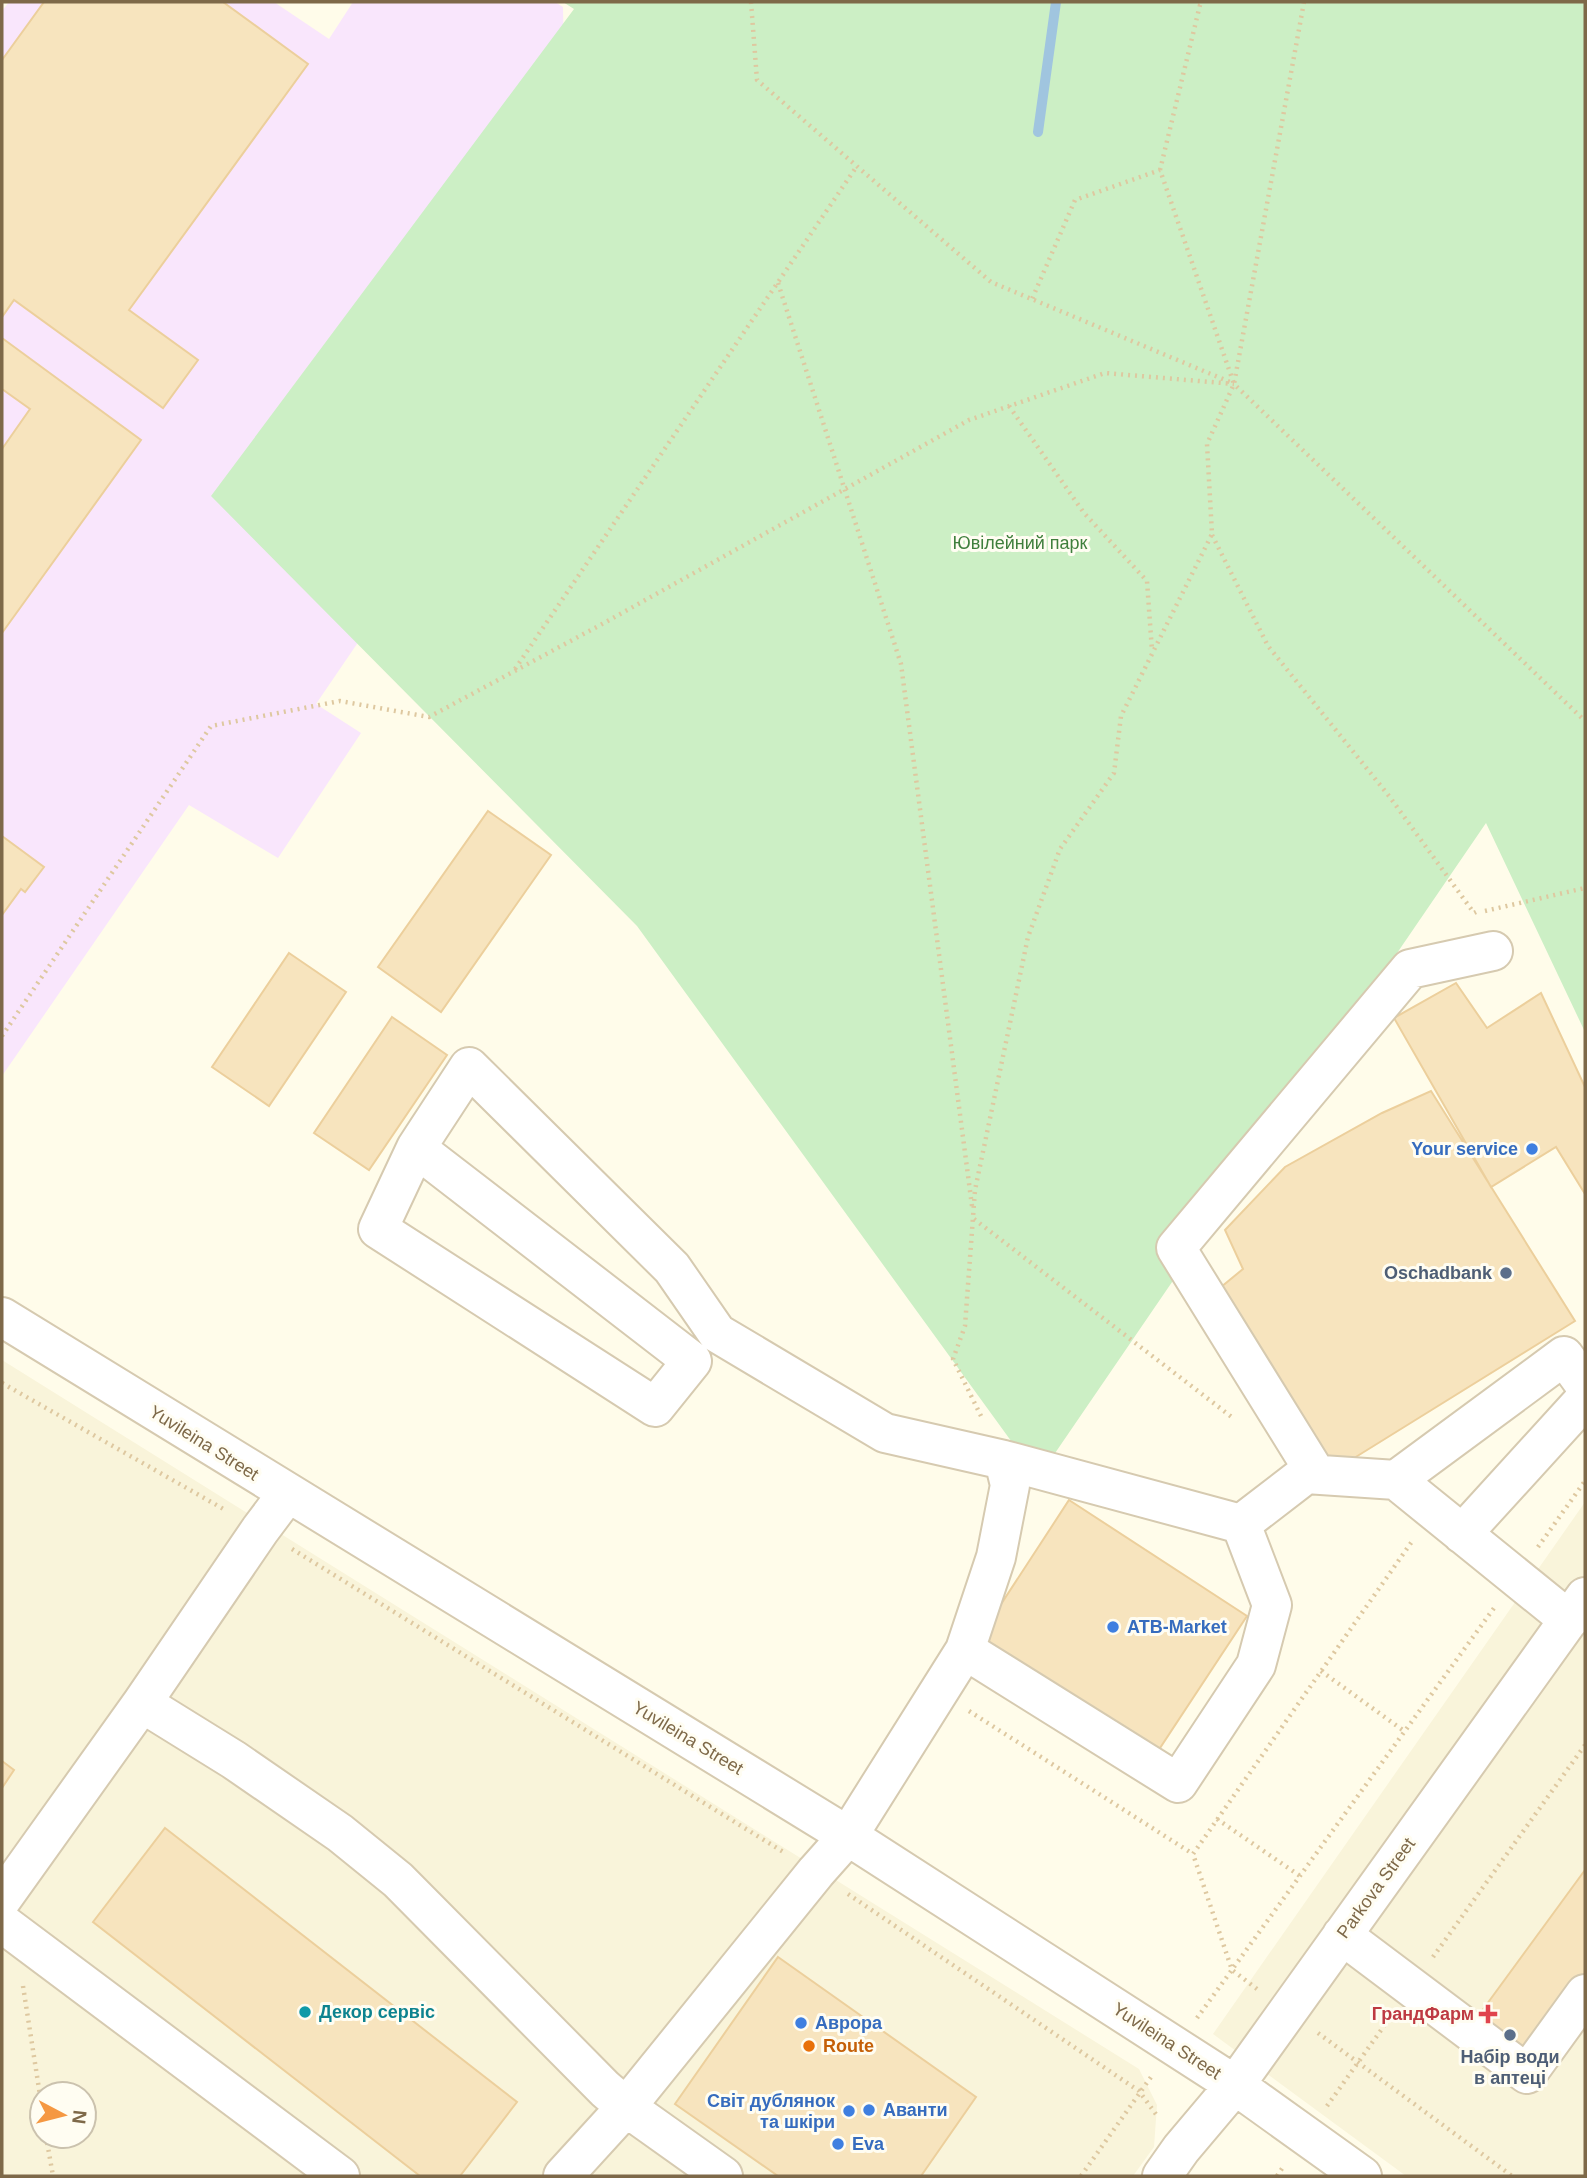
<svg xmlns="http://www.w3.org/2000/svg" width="1587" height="2178" font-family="Arial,sans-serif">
<rect width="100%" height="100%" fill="#fffcea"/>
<path fill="#f9f4da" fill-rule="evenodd" d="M2,1360L1139,2069L1157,2105L1154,2147L1133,2176H2ZM42,2094H84V2136H42Z
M1585,1502V2176H1406L1213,2034Z"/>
<path fill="#f9e6fc" d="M9,2H274L329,39L353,2H555L563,7L566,186L389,597L316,704L361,733L278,858L189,805L2,1076V11Z"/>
<path fill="#ccefc5" d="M563,2H1585V1032L1486,823L1038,1478L637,926L211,496L574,9Z"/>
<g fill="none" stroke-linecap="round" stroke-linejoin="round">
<path stroke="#a0c5df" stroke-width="10" d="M1038,132L1056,2"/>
</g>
<path fill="#f7e4be" stroke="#eccf9c" stroke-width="2" d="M44,2H223L308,64L129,310L198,360L163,408L14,300L2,317V60Z
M2,338L141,440L2,633V449L30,409L2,389Z
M488,811L551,855L441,1012L378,967Z
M2,836L44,867L25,892L21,889L2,915Z
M289,953L346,992L269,1106L212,1067Z
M1456,983L1487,1028L1541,993L1585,1087V1194L1556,1147L1491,1187L1394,1018Z
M392,1017L447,1055L369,1170L314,1133Z
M1431,1091L1575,1321L1330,1473L1215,1292L1243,1269L1225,1230L1285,1167L1382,1113Z
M1069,1500L1247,1616L1156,1754L979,1638Z
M2,1761L14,1770L2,1788Z
M165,1828L517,2102L460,2176H420L93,1922Z
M1585,1870V1982L1529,2058L1476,2019Z
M778,1957L976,2097L921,2176H778L675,2104Z"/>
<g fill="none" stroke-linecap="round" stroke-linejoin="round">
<defs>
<path id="minor" d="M416,1148L378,1229L655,1407L692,1361L416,1148L469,1067L672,1268L717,1333L885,1433L1004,1460L1241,1524
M2,1317L848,1836L1235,2085L1362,2176
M1316,1474L1176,1248L1410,969L1493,951
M1396,1480L1564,1356L1585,1385
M1462,1534L1585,1399
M965,1650L996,1557L1010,1485L1004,1460
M142,1703L234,1760L340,1833L398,1880L605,2089L626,2107L816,1872L848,1836L965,1650L1178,1783L1256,1665L1272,1605L1241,1524L1306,1474L1396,1480L1569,1620
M2,1899L142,1703L260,1530L287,1494
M2,1923L340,2176
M1342,1935L1527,2074L1585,1994
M563,2176L626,2107L723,2176
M1162,2176L1181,2149L1235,2085L1585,1597"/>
</defs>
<use href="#minor" stroke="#d6cab0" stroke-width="42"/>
<path stroke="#dec8a0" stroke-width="4.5" stroke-dasharray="2 5" stroke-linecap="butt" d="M751,2L757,80L991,282L1230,382
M1304,2L1234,384L1585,721
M1160,170L1200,5L1204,2
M778,283L901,664L972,1206
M1009,406L1084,513L1147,581L1152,651
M1212,535L1268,646L1389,796L1474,913L1476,912
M515,669L857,166
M1485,911L1585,888
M2,1036L211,726L340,701L429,717L604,623L969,420L1105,373L1234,384
M974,1219L1233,1418
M2,1383L227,1511
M981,1416L953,1359L965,1326L975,1190L1028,937L1060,849L1114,773L1121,716L1212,534L1207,444L1234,384L1160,170L1075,200L1032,299
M1538,1547L1585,1481
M292,1549L785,1853
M1321,1671L1404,1731
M969,1711L1193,1854
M1217,1819L1300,1876
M848,1894L1139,2091L1158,2117
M1433,1957L1585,1745
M23,1986L42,2108
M1257,1989L1232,1970L1193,1854L1413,1540
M1197,2018L1494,1608
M1318,2033L1512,2176
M1327,2106L1389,2019
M46,2136L53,2176
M1081,2176L1151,2077
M1277,2176L1283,2167"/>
<use href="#minor" stroke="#fff" stroke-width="38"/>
</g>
<g fill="#3f7fe0" stroke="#fffdf2" stroke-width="2.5">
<circle cx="1532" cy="1149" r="7"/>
<circle cx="1113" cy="1627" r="7"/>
<circle cx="801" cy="2023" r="7"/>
<circle cx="869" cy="2110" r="7"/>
<circle cx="849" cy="2111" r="7"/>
<circle cx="838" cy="2144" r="7"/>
</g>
<g fill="#5c6f8a" stroke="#fffdf2" stroke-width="2.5">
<circle cx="1506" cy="1273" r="7"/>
<circle cx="1510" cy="2035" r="7"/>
</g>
<circle fill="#0f9aa8" stroke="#fffdf2" stroke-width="2.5" cx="305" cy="2012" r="7"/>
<path fill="#e0444e" stroke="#fffdf2" stroke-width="2.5" d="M1484.5 2003.5h7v7h7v7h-7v7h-7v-7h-7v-7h7z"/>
<circle fill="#e8710a" stroke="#fffdf2" stroke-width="2.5" cx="809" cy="2046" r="7"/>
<g text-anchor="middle" stroke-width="6" stroke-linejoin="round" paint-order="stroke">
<g font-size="18" fill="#3f7f3c" stroke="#fffdf2">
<text x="1020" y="549">Ювілейний парк</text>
</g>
<g font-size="18" font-weight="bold" fill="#366cbe" stroke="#fffdf2" text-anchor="start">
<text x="1518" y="1155" text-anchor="end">Your service</text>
<text x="1127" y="1633">ATB-Market</text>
<text x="815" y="2029">Аврора</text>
<text x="835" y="2107" text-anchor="end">Світ дублянок<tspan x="835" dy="21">та шкіри</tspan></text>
<text x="883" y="2116">Аванти</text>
<text x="852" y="2150">Eva</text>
</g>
<g font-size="18" font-weight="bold" fill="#4e5e75" stroke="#fffdf2" text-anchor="end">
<text x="1492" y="1279">Oschadbank</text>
<text x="1510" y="2063" text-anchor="middle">Набір води<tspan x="1510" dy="21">в аптеці</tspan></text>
</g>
<g font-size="18" fill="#7e6949" stroke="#fffdf2">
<text transform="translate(204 1443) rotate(32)" y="6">Yuvileina Street</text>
<text transform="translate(688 1738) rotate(31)" y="6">Yuvileina Street</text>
<text transform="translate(1376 1888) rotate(-54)" y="6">Parkova Street</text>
<text transform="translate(1167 2041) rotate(33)" y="6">Yuvileina Street</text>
</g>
<g font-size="18" font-weight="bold" fill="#0d838f" stroke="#fffdf2" text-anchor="start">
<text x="319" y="2018">Декор сервіс</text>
</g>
<g font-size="18" font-weight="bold" fill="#be3a42" stroke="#fffdf2" text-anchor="end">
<text x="1474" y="2020">ГрандФарм</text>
</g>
<g font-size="18" font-weight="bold" fill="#c56008" stroke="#fffdf2" text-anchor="start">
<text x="823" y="2052">Route</text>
</g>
</g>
<rect width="1587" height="2178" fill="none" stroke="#7e6949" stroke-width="7"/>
<g transform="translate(63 2115) rotate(97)"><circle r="33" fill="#fffdf2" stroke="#cbc2ae" stroke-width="2"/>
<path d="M0-5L12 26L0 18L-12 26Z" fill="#f59842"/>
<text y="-10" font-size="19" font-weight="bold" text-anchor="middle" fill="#7e6949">N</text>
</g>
</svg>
